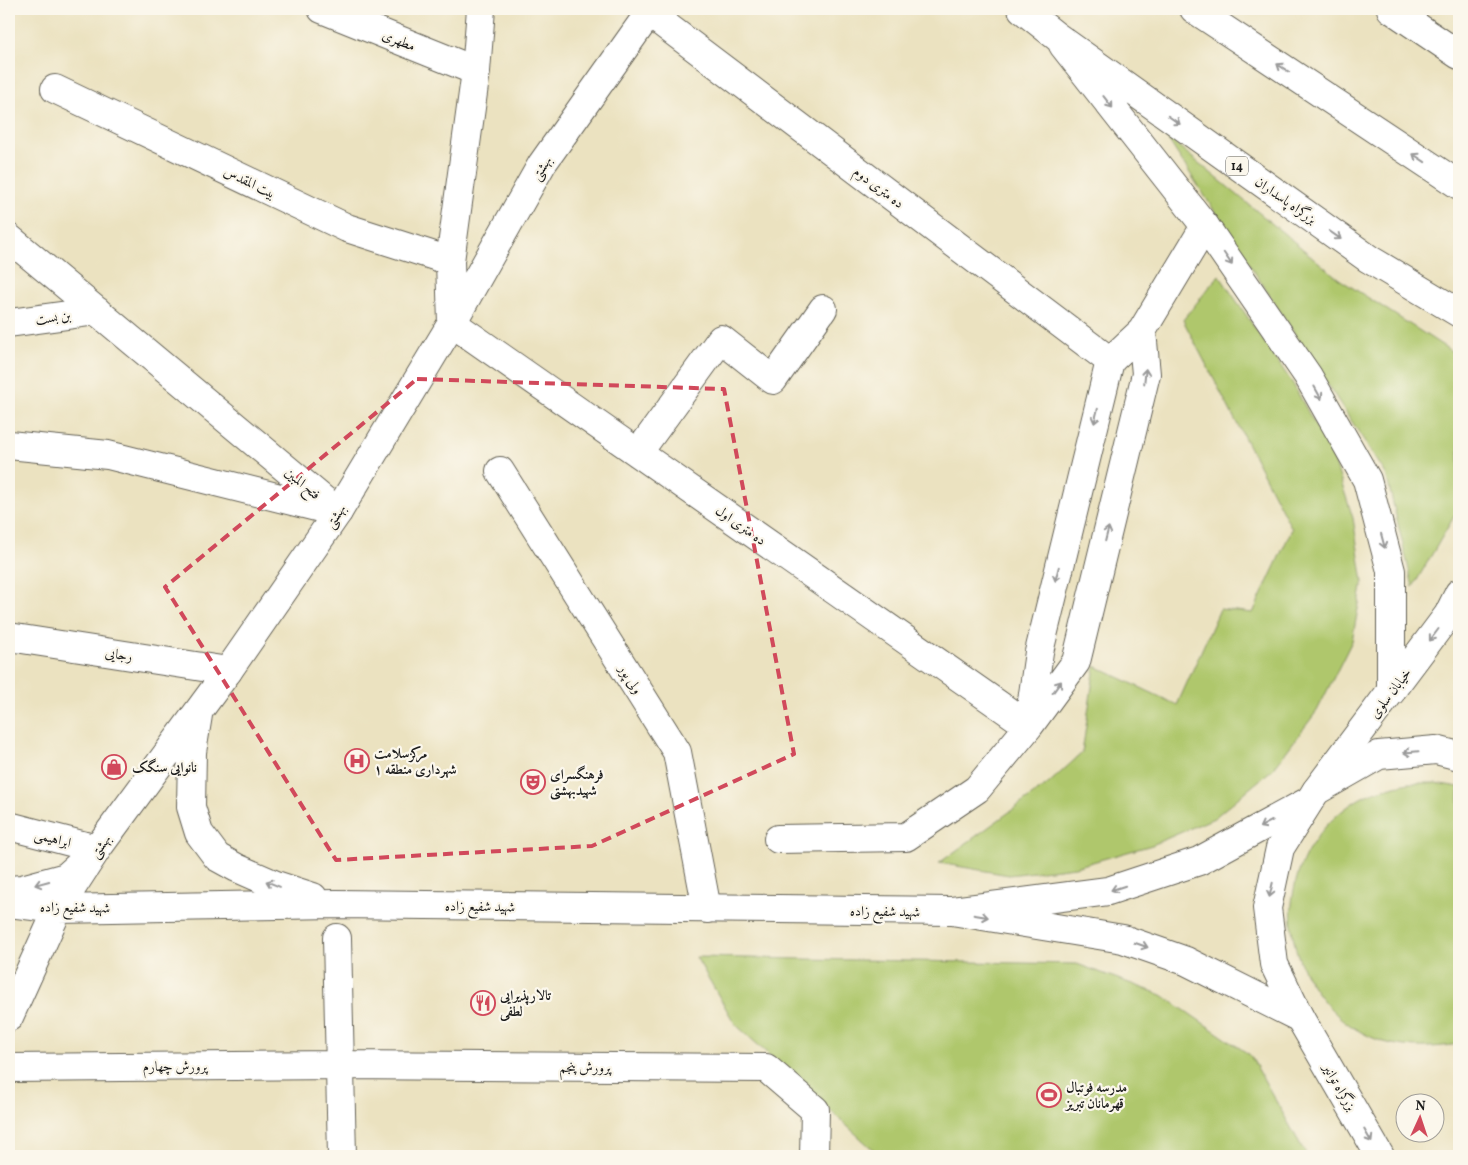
<svg xmlns="http://www.w3.org/2000/svg" width="1468" height="1165" font-family="Vollkorn,Amiri,serif">
<rect width="100%" height="100%" fill="#fbf7ec"/>
<filter id="ink" filterUnits="userSpaceOnUse"><feTurbulence type="fractalNoise" baseFrequency=".02" numOctaves="2"/><feDisplacementMap in="SourceGraphic" scale="10" xChannelSelector="R" yChannelSelector="G"/><feConvolveMatrix kernelMatrix="1 2 1 2 8 2 1 2 1" color-interpolation-filters="sRGB"/></filter>
<filter id="wash" filterUnits="userSpaceOnUse"><feTurbulence type="fractalNoise" baseFrequency=".0096" numOctaves="4" result="noise"/><feDisplacementMap in="SourceGraphic" scale="20" xChannelSelector="R" yChannelSelector="G"/><feGaussianBlur stdDeviation="1.12" result="paint"/><feColorMatrix in="noise" values="0 0 0 0 0 0 0 0 0 0 0 0 0 0 0 0 0 1.4 0 .05"/><feComposite in="paint" operator="in"/></filter>
<g filter="url(#wash)">
<rect width="100%" height="100%" fill="#ebe2c0"/>
<path fill="#afc76c" stroke="#667244" d="M1165,135L1339,279L1459,356V508L1413,587L1386,474Z
M1219,275L1293,384L1334,460L1353,518L1363,582L1352,641L1317,711L1273,769L1214,818L1152,845L1075,867L1009,875L939,863L1048,784L1082,753L1095,666L1177,705L1220,609L1253,613L1292,529L1183,320Z
M1409,783H1435L1459,787V1044C1433,1048 1410,1049 1384,1042C1364,1036 1344,1023 1330,1008C1268,944 1283,845 1359,799C1374,790 1392,787 1409,783Z
M696,957L1077,964L1162,995L1250,1055L1307,1156H880L735,1024Z"/>
</g>
<g filter="url(#ink)">
<g fill="none" stroke-linecap="round" stroke-linejoin="round">
<defs>
<path id="minor" d="M322,9L476,71
M1391,9L1459,55
M649,13L1110,361
M55,89L347,228L450,261
M9,238L338,512
M9,323L97,311
M452,323L1029,726
M9,445L108,455L332,511
M638,453L721,339L773,380L823,309
M500,471L677,752L707,909
M9,637L228,671
M1029,722L1039,652L1110,361L1142,331L1205,226
M9,826L97,849
M778,839L906,837L977,789L1029,726L1076,662L1146,374L1142,331
M337,938L342,1156
M9,1068L340,1065L766,1068L815,1110L814,1156"/>
<path id="major" d="M1063,45L1205,226L1308,376L1367,480L1391,571V692
M452,323L450,261L476,71L481,9
M198,715L192,752L191,807L199,833L217,857L237,868L276,885L313,897
M1316,791L1448,615L1459,593
M9,890L22,889L66,877L85,860
M9,903L58,909L336,904L952,911
M9,1017L58,909L97,849L228,671L338,512L452,323L542,164L652,9
M1300,1018L1186,961L1123,939L952,911L1108,891L1199,861L1309,801"/>
<path id="highway" d="M1022,9L1056,36L1369,259L1459,313
M1194,9L1459,185
M1380,1156L1300,1018L1274,964L1267,908L1280,848L1316,791L1379,755L1436,750L1459,756"/>
</defs>
<use href="#minor" stroke="#646155" stroke-width="30"/>
<use href="#major" stroke="#646155" stroke-width="30"/>
<use href="#highway" stroke="#646155" stroke-width="30"/>
<use href="#minor" stroke="#fff" stroke-width="28"/>
<use href="#major" stroke="#fff" stroke-width="28"/>
<use href="#highway" stroke="#fff" stroke-width="28"/>
</g>
<defs><path id="oneway-shaft" d="M-6 0H5M1.5-3L5.5 0L1.5 3" fill="none" stroke-width="1.6" stroke-linecap="round" stroke-linejoin="round" transform="scale(1.25)"/></defs>
<g stroke="#999">
<use href="#oneway-shaft" transform="translate(1283 68) rotate(-146)"/>
<use href="#oneway-shaft" transform="translate(1108 102) rotate(52)"/>
<use href="#oneway-shaft" transform="translate(1174 120) rotate(35)"/>
<use href="#oneway-shaft" transform="translate(1419 158) rotate(-146)"/>
<use href="#oneway-shaft" transform="translate(1335 235) rotate(35)"/>
<use href="#oneway-shaft" transform="translate(1228 259) rotate(56)"/>
<use href="#oneway-shaft" transform="translate(1145 376) rotate(-84)"/>
<use href="#oneway-shaft" transform="translate(1318 393) rotate(61)"/>
<use href="#oneway-shaft" transform="translate(1096 416) rotate(104)"/>
<use href="#oneway-shaft" transform="translate(1107 534) rotate(-76)"/>
<use href="#oneway-shaft" transform="translate(1383 541) rotate(75)"/>
<use href="#oneway-shaft" transform="translate(1057 574) rotate(104)"/>
<use href="#oneway-shaft" transform="translate(1434 635) rotate(127)"/>
<use href="#oneway-shaft" transform="translate(1057 687) rotate(-54)"/>
<use href="#oneway-shaft" transform="translate(1411 752) rotate(175)"/>
<use href="#oneway-shaft" transform="translate(1266 824) rotate(152)"/>
<use href="#oneway-shaft" transform="translate(42 883) rotate(165)"/>
<use href="#oneway-shaft" transform="translate(273 884) rotate(-158)"/>
<use href="#oneway-shaft" transform="translate(1118 888) rotate(162)"/>
<use href="#oneway-shaft" transform="translate(1271 890) rotate(103)"/>
<use href="#oneway-shaft" transform="translate(981 916) rotate(9)"/>
<use href="#oneway-shaft" transform="translate(1141 945) rotate(19)"/>
<use href="#oneway-shaft" transform="translate(1368 1136) rotate(60)"/>
</g>
</g>
<path fill="none" stroke="#d1495b" stroke-width="4" stroke-dasharray="10 6" stroke-linejoin="round" d="M417,379L724,389L794,754L592,846L336,860L165,587Z"/>
<defs>
<symbol id="hospital-ring" viewBox="-11 -11 22 22"><circle r="9.5" fill="#fbf7ec" stroke="#d1495b" stroke-width="1.5"/><path d="M-5-5h3v3.5h4V-5h3V5h-3V1.5h-4V5h-3Z" fill="#d1495b"/></symbol>
<symbol id="shop-ring" viewBox="-11 -11 22 22"><circle r="9.5" fill="#fbf7ec" stroke="#d1495b" stroke-width="1.5"/><path d="M-5-2.5h2.3a2.7 3.5 0 0 1 5.4 0H5L5.5 6h-11ZM-1.5-2.5h3a1.5 2.3 0 0 0-3 0Z" fill="#d1495b"/></symbol>
<symbol id="theatre-ring" viewBox="-11 -11 22 22"><circle r="9.5" fill="#fbf7ec" stroke="#d1495b" stroke-width="1.5"/><path d="M-5-5.5Q0-4 5-5.5V0Q5 5 0 6Q-5 5-5 0ZM-3.3-2.5H-1v1.5H-3.3ZM1-2.5H3.3v1.5H1ZM-2.8 1Q0 5.5 2.8 1Z" fill="#d1495b"/></symbol>
<symbol id="restaurant-ring" viewBox="-11 -11 22 22"><circle r="9.5" fill="#fbf7ec" stroke="#d1495b" stroke-width="1.5"/><path d="M-5-6h1v4h1v-4h1v4h1v-4h1v5L-1.5 .5V6h-2V.5L-5-1ZM5-6V6H3V1.5H1.5Q1.5-4 5-6Z" fill="#d1495b"/></symbol>
<symbol id="stadium-ring" viewBox="-11 -11 22 22"><circle r="9.5" fill="#fbf7ec" stroke="#d1495b" stroke-width="1.5"/><path d="M0-5a6.5 5 0 1 0 0 10a6.5 5 0 1 0 0-10ZM-3.5-1.8h7v3.6h-7Z" fill="#d1495b"/></symbol>
</defs>
<g fill-rule="evenodd">
<use href="#hospital-ring" x="343" y="747" width="28" height="28"/>
<use href="#shop-ring" x="100" y="753" width="28" height="28"/>
<use href="#theatre-ring" x="519" y="768" width="28" height="28"/>
<use href="#restaurant-ring" x="469" y="989" width="28" height="28"/>
<use href="#stadium-ring" x="1035" y="1081" width="28" height="28"/>
</g>
<g text-anchor="middle" stroke-width="4.5" stroke-linejoin="round" paint-order="stroke">
<rect fill="#fbf7ec" stroke="#5f5e5a" stroke-width="1" x="1226" y="156.5" width="22" height="19" rx="4"/>
<g font-size="12" font-weight="bold" fill="#1c1c1c">
<text x="1237" y="170">14</text>
</g>
<g font-size="14" fill="#1c1c1c" stroke="#fbf7ec">
<text transform="translate(399 40) rotate(22)" y="5">مطهری</text>
<text transform="translate(541 168) rotate(-58)" y="5">بهشتی</text>
<text transform="translate(250 182) rotate(26)" y="5">بیت المقدس</text>
<text transform="translate(879 187) rotate(37)" y="5">ده متری دوم</text>
<text transform="translate(1286 200) rotate(35)" y="5">بزرگراه پاسداران</text>
<text transform="translate(53 317) rotate(-8)" y="5">بن بست</text>
<text transform="translate(303 483) rotate(40)" y="5">فتح المبین</text>
<text transform="translate(335 516) rotate(-57)" y="5">بهشتی</text>
<text transform="translate(741 525) rotate(35)" y="5">ده متری اول</text>
<text transform="translate(119 654) rotate(9)" y="5">رجایی</text>
<text transform="translate(631 679) rotate(58)" y="5">ولی پور</text>
<text transform="translate(1390 693) rotate(-53)" y="5">خیابان سلوی</text>
<text transform="translate(53 838) rotate(15)" y="5">ابراهیمی</text>
<text transform="translate(100 846) rotate(-55)" y="5">بهشتی</text>
<text transform="translate(480 906) rotate(1)" y="5">شهید شفیع زاده</text>
<text transform="translate(75 907) rotate(1)" y="5">شهید شفیع زاده</text>
<text transform="translate(885 911) rotate(1)" y="5">شهید شفیع زاده</text>
<text x="175" y="1071">پرورش چهارم</text>
<text x="585" y="1072">پرورش پنجم</text>
<text transform="translate(1340 1087) rotate(60)" y="5">بزرگراه توانیر</text>
</g>
<g font-size="14" font-weight="bold" fill="#1c1c1c" stroke="#fbf7ec" text-anchor="start">
<text x="374" y="758">مرکزسلامت<tspan x="374" dy="16">شهرداری منطقه ۱</tspan></text>
<text x="132" y="772">نانوایی سنگک</text>
<text x="550" y="779">فرهنگسرای<tspan x="550" dy="16">شهیدبهشتی</tspan></text>
<text x="500" y="1000">تالارپذیرایی<tspan x="500" dy="16">لطفی</tspan></text>
<text x="1066" y="1092">مدرسه فوتبال<tspan x="1066" dy="16">قهرمانان تبریز</tspan></text>
</g>
</g>
<rect width="1468" height="1165" fill="none" stroke="#fbf7ec" stroke-width="30"/>
<g transform="translate(1420 1118) rotate(3)"><circle r="24" fill="#fbf7ec" stroke="#a29f99"/>
<path d="M0-4L9 19L0 12L-9 19Z" fill="#d1495b"/>
<text y="-8" font-size="14" font-weight="bold" text-anchor="middle" fill="#1c1c1c">N</text>
</g>
</svg>
